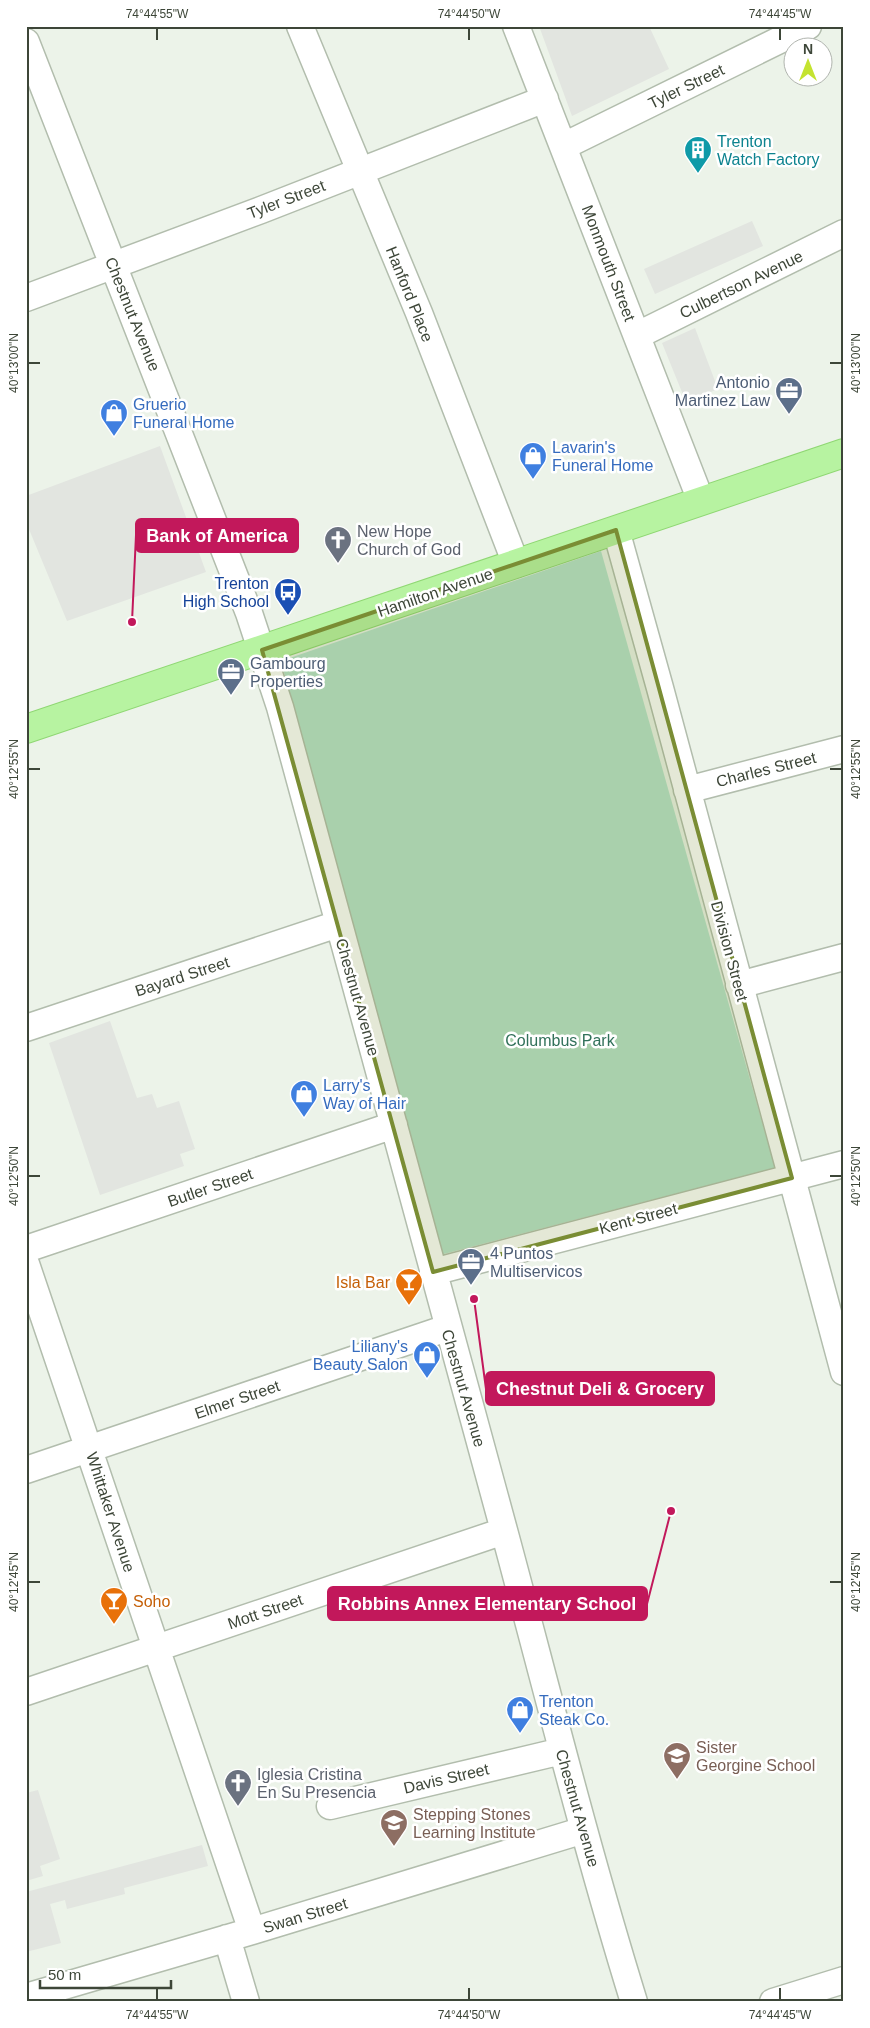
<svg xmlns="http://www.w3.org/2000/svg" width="870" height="2028" font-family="Arial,sans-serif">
<rect width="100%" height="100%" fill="#ecf3e9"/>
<path fill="#b6e2cb" d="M601,551L775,1168L440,1255L281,661Z"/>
<path fill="#e2e5e0" d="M539,26H649L669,69L572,116Z
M752,221L763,246L655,294L644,269Z
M695,328L718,389L686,402L662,343Z
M160,446L206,572L67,621L26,522V496Z
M110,1021L137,1098L152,1094L157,1108L179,1101L195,1149L180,1154L184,1166L100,1195L49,1043Z
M38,1790L60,1859L40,1866L43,1876L26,1881V1793Z
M202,1845L208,1866L124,1888L125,1894L67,1909L65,1900L50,1904L61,1943L26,1952V1892Z"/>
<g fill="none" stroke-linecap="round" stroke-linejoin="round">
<defs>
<path id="minor" d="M300,26L419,313L516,564
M516,26L701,501
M26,42L249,613L280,707C353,983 430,1258 505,1534C547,1690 586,1847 634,2002
M564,146L808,26
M26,298L261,210L545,99
M638,335L844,233
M616,530L660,688L844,1372
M687,790L844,749
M739,985L844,957
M26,1028L338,924
M26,1249L394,1125
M26,1264L252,1931
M433,1272L844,1164
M26,1470L447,1328
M26,1692L504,1531
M330,1806L562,1751
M227,1938L246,2002
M26,1997L252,1931L584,1830
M773,2002L844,1980"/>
<path id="major" d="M26,729L844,453"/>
</defs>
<use href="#minor" stroke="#b2bdad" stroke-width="29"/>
<use href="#major" stroke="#8fd773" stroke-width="30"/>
<use href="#minor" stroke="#fff" stroke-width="26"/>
<use href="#major" stroke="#b7f3a1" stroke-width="28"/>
</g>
<path fill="#7a8d34" fill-opacity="0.2" stroke="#7a8d34" stroke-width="4" stroke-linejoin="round" d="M616,530L792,1178L433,1272L262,650Z"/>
<path fill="none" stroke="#3d4638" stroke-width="2" d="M157,28V40M469,28V40M780,28V40M28,363H40M830,363H842M28,769H40M830,769H842M28,1176H40M830,1176H842M28,1582H40M830,1582H842M157,1988V2000M469,1988V2000M780,1988V2000"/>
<defs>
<symbol id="building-pin" viewBox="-11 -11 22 30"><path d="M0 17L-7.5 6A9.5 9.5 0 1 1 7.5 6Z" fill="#0f9aa8" stroke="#fff"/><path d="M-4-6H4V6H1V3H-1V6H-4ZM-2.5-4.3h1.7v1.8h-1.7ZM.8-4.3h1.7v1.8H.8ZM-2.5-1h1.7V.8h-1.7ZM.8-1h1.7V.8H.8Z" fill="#fff"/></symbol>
<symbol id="office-pin" viewBox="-11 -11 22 30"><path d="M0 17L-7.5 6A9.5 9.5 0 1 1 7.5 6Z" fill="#5c6f8a" stroke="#fff"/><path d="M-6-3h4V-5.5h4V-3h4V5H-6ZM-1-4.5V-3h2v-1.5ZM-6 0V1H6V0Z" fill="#fff"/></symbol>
<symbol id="shop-pin" viewBox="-11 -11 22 30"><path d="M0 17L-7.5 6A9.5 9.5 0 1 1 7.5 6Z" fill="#3f7fe0" stroke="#fff"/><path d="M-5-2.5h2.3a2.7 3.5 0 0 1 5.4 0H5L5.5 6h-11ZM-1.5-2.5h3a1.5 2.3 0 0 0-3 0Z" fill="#fff"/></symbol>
<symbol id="church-pin" viewBox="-11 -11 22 30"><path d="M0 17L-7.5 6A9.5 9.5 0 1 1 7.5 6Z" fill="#6b7280" stroke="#fff"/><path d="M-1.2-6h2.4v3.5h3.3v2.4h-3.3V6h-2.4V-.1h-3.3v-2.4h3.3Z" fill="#fff"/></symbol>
<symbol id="bus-pin" viewBox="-11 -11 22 30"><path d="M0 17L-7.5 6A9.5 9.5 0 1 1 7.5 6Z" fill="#1a4fb4" stroke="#fff"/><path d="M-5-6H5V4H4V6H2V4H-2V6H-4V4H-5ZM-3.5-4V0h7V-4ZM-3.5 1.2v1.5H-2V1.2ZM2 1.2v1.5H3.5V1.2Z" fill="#fff"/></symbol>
<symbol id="bar-pin" viewBox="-11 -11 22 30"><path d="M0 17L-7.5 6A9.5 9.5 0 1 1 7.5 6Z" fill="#e8710a" stroke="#fff"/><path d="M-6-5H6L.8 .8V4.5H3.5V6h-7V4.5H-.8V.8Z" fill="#fff"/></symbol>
<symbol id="school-pin" viewBox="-11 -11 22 30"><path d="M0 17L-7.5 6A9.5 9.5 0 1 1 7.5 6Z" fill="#8d6e63" stroke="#fff"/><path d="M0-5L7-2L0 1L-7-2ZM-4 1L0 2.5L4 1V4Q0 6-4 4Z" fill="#fff"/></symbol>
</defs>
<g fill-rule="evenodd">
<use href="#building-pin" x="682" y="134" width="32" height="43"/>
<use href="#office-pin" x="773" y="375" width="32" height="43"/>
<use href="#shop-pin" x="98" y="397" width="32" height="43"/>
<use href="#shop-pin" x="517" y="440" width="32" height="43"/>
<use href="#church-pin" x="322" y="524" width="32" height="43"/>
<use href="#bus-pin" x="272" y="576" width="32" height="43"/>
<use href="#office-pin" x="215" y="656" width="32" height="43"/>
<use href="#shop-pin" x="288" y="1078" width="32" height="43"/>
<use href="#office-pin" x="455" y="1246" width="32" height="43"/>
<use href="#bar-pin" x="393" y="1266" width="32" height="43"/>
<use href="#shop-pin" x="411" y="1339" width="32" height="43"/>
<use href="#bar-pin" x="98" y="1585" width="32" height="43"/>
<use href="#shop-pin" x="504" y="1694" width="32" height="43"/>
<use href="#school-pin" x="661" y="1740" width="32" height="43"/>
<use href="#church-pin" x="222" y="1767" width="32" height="43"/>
<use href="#school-pin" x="378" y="1807" width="32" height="43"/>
</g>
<g text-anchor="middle" stroke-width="5" stroke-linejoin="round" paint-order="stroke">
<g font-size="16" fill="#3d4638" stroke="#fff">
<text transform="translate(686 86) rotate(-26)" y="6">Tyler Street</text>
<text transform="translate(286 199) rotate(-21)" y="6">Tyler Street</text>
<text transform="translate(609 263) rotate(69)" y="6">Monmouth Street</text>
<text transform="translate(741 284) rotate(-26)" y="6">Culbertson Avenue</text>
<text transform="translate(410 294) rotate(68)" y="6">Hanford Place</text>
<text transform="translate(133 314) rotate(68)" y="6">Chestnut Avenue</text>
<text transform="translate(435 592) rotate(-19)" y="6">Hamilton Avenue</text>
<text transform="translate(766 769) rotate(-14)" y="6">Charles Street</text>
<text transform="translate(730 951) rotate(75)" y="6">Division Street</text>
<text transform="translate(182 976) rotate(-18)" y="6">Bayard Street</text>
<text transform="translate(358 997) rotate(74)" y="6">Chestnut Avenue</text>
<text transform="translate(210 1187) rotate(-19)" y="6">Butler Street</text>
<text transform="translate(638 1218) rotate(-15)" y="6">Kent Street</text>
<text transform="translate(464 1388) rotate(74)" y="6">Chestnut Avenue</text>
<text transform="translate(237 1399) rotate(-19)" y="6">Elmer Street</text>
<text transform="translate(111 1512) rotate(72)" y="6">Whittaker Avenue</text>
<text transform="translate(265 1611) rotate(-19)" y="6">Mott Street</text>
<text transform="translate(446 1778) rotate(-13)" y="6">Davis Street</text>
<text transform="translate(578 1808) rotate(74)" y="6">Chestnut Avenue</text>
<text transform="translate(305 1915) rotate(-17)" y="6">Swan Street</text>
</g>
<g font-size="16" fill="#0d838f" stroke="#fff" text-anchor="start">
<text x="717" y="147">Trenton<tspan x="717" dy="18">Watch Factory</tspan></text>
</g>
<g font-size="16" fill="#4e5e75" stroke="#fff" text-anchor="start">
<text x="770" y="388" text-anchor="end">Antonio<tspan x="770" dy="18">Martinez Law</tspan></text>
<text x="250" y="669">Gambourg<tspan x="250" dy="18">Properties</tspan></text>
<text x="490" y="1259">4 Puntos<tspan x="490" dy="18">Multiservicos</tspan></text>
</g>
<g font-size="16" fill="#366cbe" stroke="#fff" text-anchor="start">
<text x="133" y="410">Gruerio<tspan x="133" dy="18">Funeral Home</tspan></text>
<text x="552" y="453">Lavarin's<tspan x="552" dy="18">Funeral Home</tspan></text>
<text x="323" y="1091">Larry's<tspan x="323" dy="18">Way of Hair</tspan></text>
<text x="408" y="1352" text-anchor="end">Liliany's<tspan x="408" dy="18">Beauty Salon</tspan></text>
<text x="539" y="1707">Trenton<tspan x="539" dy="18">Steak Co.</tspan></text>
</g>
<g font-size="16" fill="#5b616d" stroke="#fff" text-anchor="start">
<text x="357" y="537">New Hope<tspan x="357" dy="18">Church of God</tspan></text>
<text x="257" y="1780">Iglesia Cristina<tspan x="257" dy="18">En Su Presencia</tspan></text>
</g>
<g font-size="16" fill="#164399" stroke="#fff" text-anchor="end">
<text x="269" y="589">Trenton<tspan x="269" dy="18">High School</tspan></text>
</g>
<g font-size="16" fill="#31715a" stroke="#fff">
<text x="560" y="1046">Columbus Park</text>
</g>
<g font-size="16" fill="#c56008" stroke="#fff" text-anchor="end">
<text x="390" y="1288">Isla Bar</text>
<text x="133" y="1607" text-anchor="start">Soho</text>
</g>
<g font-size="16" fill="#785e54" stroke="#fff" text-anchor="start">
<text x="696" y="1753">Sister<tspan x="696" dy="18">Georgine School</tspan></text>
<text x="413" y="1820">Stepping Stones<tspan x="413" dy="18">Learning Institute</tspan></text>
</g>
</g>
<path fill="none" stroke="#c2185b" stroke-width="2" d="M132 622L136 535M474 1299L486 1389M671 1511L647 1604"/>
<g fill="#c2185b" stroke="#fff" stroke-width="2">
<circle cx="132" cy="622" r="5"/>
<circle cx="474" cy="1299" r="5"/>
<circle cx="671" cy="1511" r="5"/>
</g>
<g fill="#c2185b" stroke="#c2185b" stroke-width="2">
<rect x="136" y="519" width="162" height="33" rx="5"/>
<rect x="486" y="1372" width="228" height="33" rx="5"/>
<rect x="328" y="1587" width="319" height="33" rx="5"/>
</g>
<g font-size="18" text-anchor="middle" font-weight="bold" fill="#fff">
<text x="217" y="542">Bank of America</text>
<text x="600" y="1395">Chestnut Deli &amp; Grocery</text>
<text x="487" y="1610">Robbins Annex Elementary School</text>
</g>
<rect width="870" height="2028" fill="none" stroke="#ffffff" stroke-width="55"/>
<g transform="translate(808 62)"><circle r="24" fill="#ffffff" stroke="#b1b5af"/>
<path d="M0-4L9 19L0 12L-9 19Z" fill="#c4e330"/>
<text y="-8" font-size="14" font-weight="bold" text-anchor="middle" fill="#3d4638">N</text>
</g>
<path d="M40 1980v8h131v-8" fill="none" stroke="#3d4638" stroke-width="2.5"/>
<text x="48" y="1980" font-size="15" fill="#3d4638" stroke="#ffffff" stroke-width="4" paint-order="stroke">50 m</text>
<rect x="28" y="28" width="814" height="1972" fill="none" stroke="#3d4638" stroke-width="2"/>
<g font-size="12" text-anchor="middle" fill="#3d4638">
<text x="157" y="18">74°44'55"W</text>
<text x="469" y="18">74°44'50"W</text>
<text x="780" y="18">74°44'45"W</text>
<text transform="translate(14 363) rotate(-90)" y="4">40°13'00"N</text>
<text transform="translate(856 363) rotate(-90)" y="4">40°13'00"N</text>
<text transform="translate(14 769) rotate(-90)" y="4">40°12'55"N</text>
<text transform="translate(856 769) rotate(-90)" y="4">40°12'55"N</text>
<text transform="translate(14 1176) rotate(-90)" y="4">40°12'50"N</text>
<text transform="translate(856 1176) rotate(-90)" y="4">40°12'50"N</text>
<text transform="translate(14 1582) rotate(-90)" y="4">40°12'45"N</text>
<text transform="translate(856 1582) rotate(-90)" y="4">40°12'45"N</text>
<text x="157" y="2019">74°44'55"W</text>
<text x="469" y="2019">74°44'50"W</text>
<text x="780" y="2019">74°44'45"W</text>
</g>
</svg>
